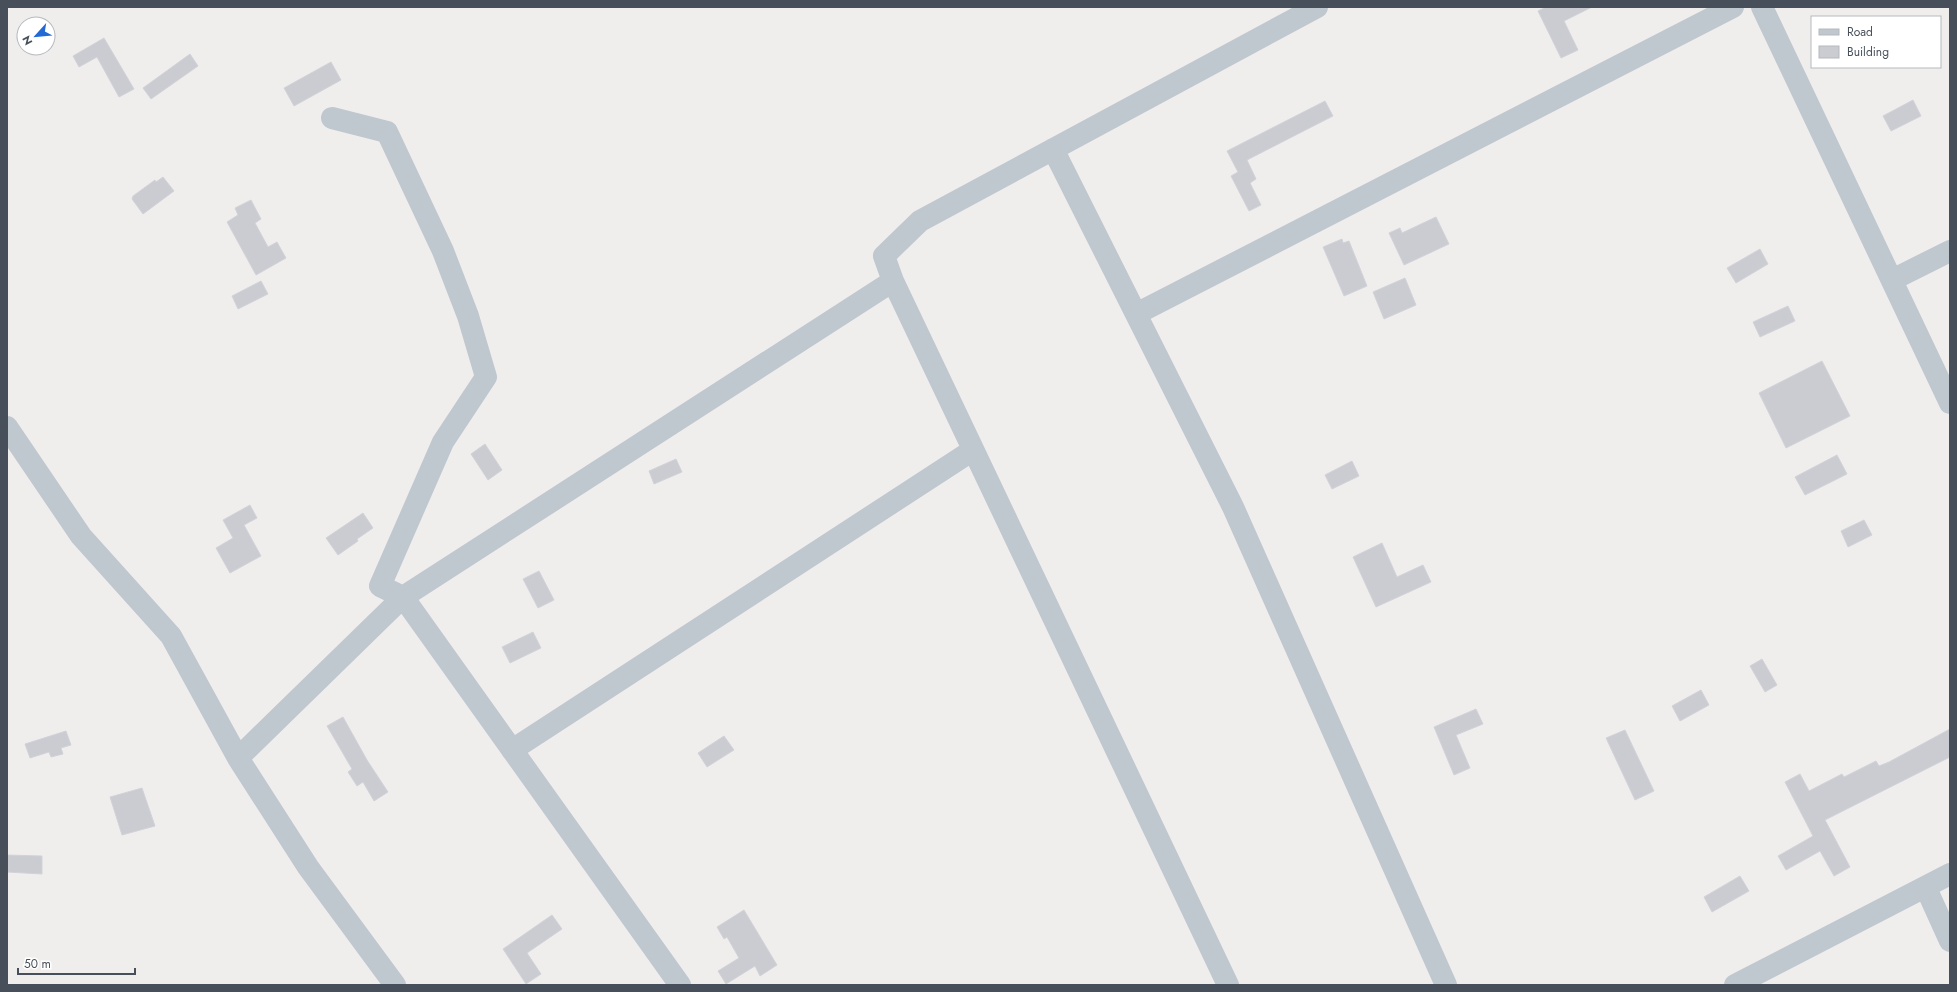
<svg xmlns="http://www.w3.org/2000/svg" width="1957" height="992" font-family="Jost,sans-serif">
<rect width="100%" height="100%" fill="#f0eeed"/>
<path fill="#caccd2" stroke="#d2d3d9" d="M1546,7H1592L1564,21L1578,50L1561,58L1538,11Z
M104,38L134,89L119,97L97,57L79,67L73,56Z
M190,54L198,66L151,99L143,88Z
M331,62L341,80L294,106L284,88Z
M1913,100L1921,116L1891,131L1883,116Z
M1325,101L1333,116L1247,160L1256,179L1250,183L1261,205L1249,211L1231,176L1238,172L1227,151Z
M163,177L174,191L143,214L132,199L133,196L155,180L156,182Z
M251,200L261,219L255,223L268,247L277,242L286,258L256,275L227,222L238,215L235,208Z
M1436,217L1449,244L1404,265L1389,233L1400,228L1402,233Z
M1342,239L1343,243L1349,241L1367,286L1344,296L1323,247Z
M1760,249L1768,264L1736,283L1727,268Z
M1405,278L1416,305L1384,319L1373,292Z
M261,281L268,294L238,309L232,296Z
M1788,306L1795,321L1760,337L1753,322Z
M1822,361L1850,416L1786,448L1759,393Z
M485,444L502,470L488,480L471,454Z
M1837,455L1847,474L1805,495L1795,477Z
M676,459L682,472L654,484L649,471Z
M1352,461L1359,476L1332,489L1325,475Z
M250,505L257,518L244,525L261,556L230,573L216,548L233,538L223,520Z
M363,513L373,528L357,539L358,541L338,555L326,538Z
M1864,520L1872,535L1848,547L1841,531Z
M1382,543L1397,577L1423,565L1431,582L1376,607L1353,557Z
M539,571L554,600L538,608L523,579Z
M533,632L541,648L510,663L502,647Z
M1762,659L1777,685L1765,692L1750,666Z
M1701,690L1709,705L1680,721L1672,706Z
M1476,709L1483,724L1456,735L1470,768L1454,775L1434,727Z
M343,717L367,760L388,792L374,801L363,782L357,786L348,772L352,769L327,726Z
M1950,729V757L1825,820L1850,867L1834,876L1820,851L1786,870L1778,856L1813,836L1785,782L1800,774L1809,791L1842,774L1844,777L1876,761L1879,766L1889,762Z
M1625,730L1654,791L1635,800L1606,738Z
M66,731L71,745L61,748L63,754L51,757L49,752L30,758L25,744Z
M724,736L734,750L707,767L698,753Z
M142,788L155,826L122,835L110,797Z
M7,855L42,856V874L7,872Z
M1740,876L1749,891L1712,912L1704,897Z
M744,910L777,965L760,976L755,966L726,984L718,971L739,958L727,937L724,939L717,927Z
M552,915L562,929L527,953L541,974L526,984L503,949Z"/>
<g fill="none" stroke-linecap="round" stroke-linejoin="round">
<path stroke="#bfc7cf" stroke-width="22" d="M1762,7L1950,403
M332,118L387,132L443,251L468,316L486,377L443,442L380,586L403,597L680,985
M1053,149L1233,507L1446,985
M1892,280L1950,251
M1136,314L1733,7
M7,427L81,536L171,636L238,758L308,867L395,985
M512,750L973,450
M238,758L403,597L893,281
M1926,888L1950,941
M1228,985L893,281L884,256L920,221L1317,7
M1735,985L1950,874"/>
</g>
<rect width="1957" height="992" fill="none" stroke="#47505a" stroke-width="16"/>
<rect x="1811" y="16" width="130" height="52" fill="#ffffff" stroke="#b5b9bd"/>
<rect x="1819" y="29" width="20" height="6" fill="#bfc7cf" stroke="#b5b9bd"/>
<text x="1847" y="36" font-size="12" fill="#47505a">Road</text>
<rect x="1819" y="46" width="20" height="12" fill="#caccd2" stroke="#b5b9bd"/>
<text x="1847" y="56" font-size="12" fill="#47505a">Building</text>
<g transform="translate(36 36) rotate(243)"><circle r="19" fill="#ffffff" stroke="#b5b9bd"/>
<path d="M0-3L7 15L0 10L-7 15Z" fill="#2269d6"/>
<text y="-6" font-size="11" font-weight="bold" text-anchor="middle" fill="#47505a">N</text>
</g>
<path d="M18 968v6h117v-6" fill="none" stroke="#47505a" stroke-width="2"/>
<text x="24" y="968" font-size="12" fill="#47505a" stroke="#ffffff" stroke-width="3" paint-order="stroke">50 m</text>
</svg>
